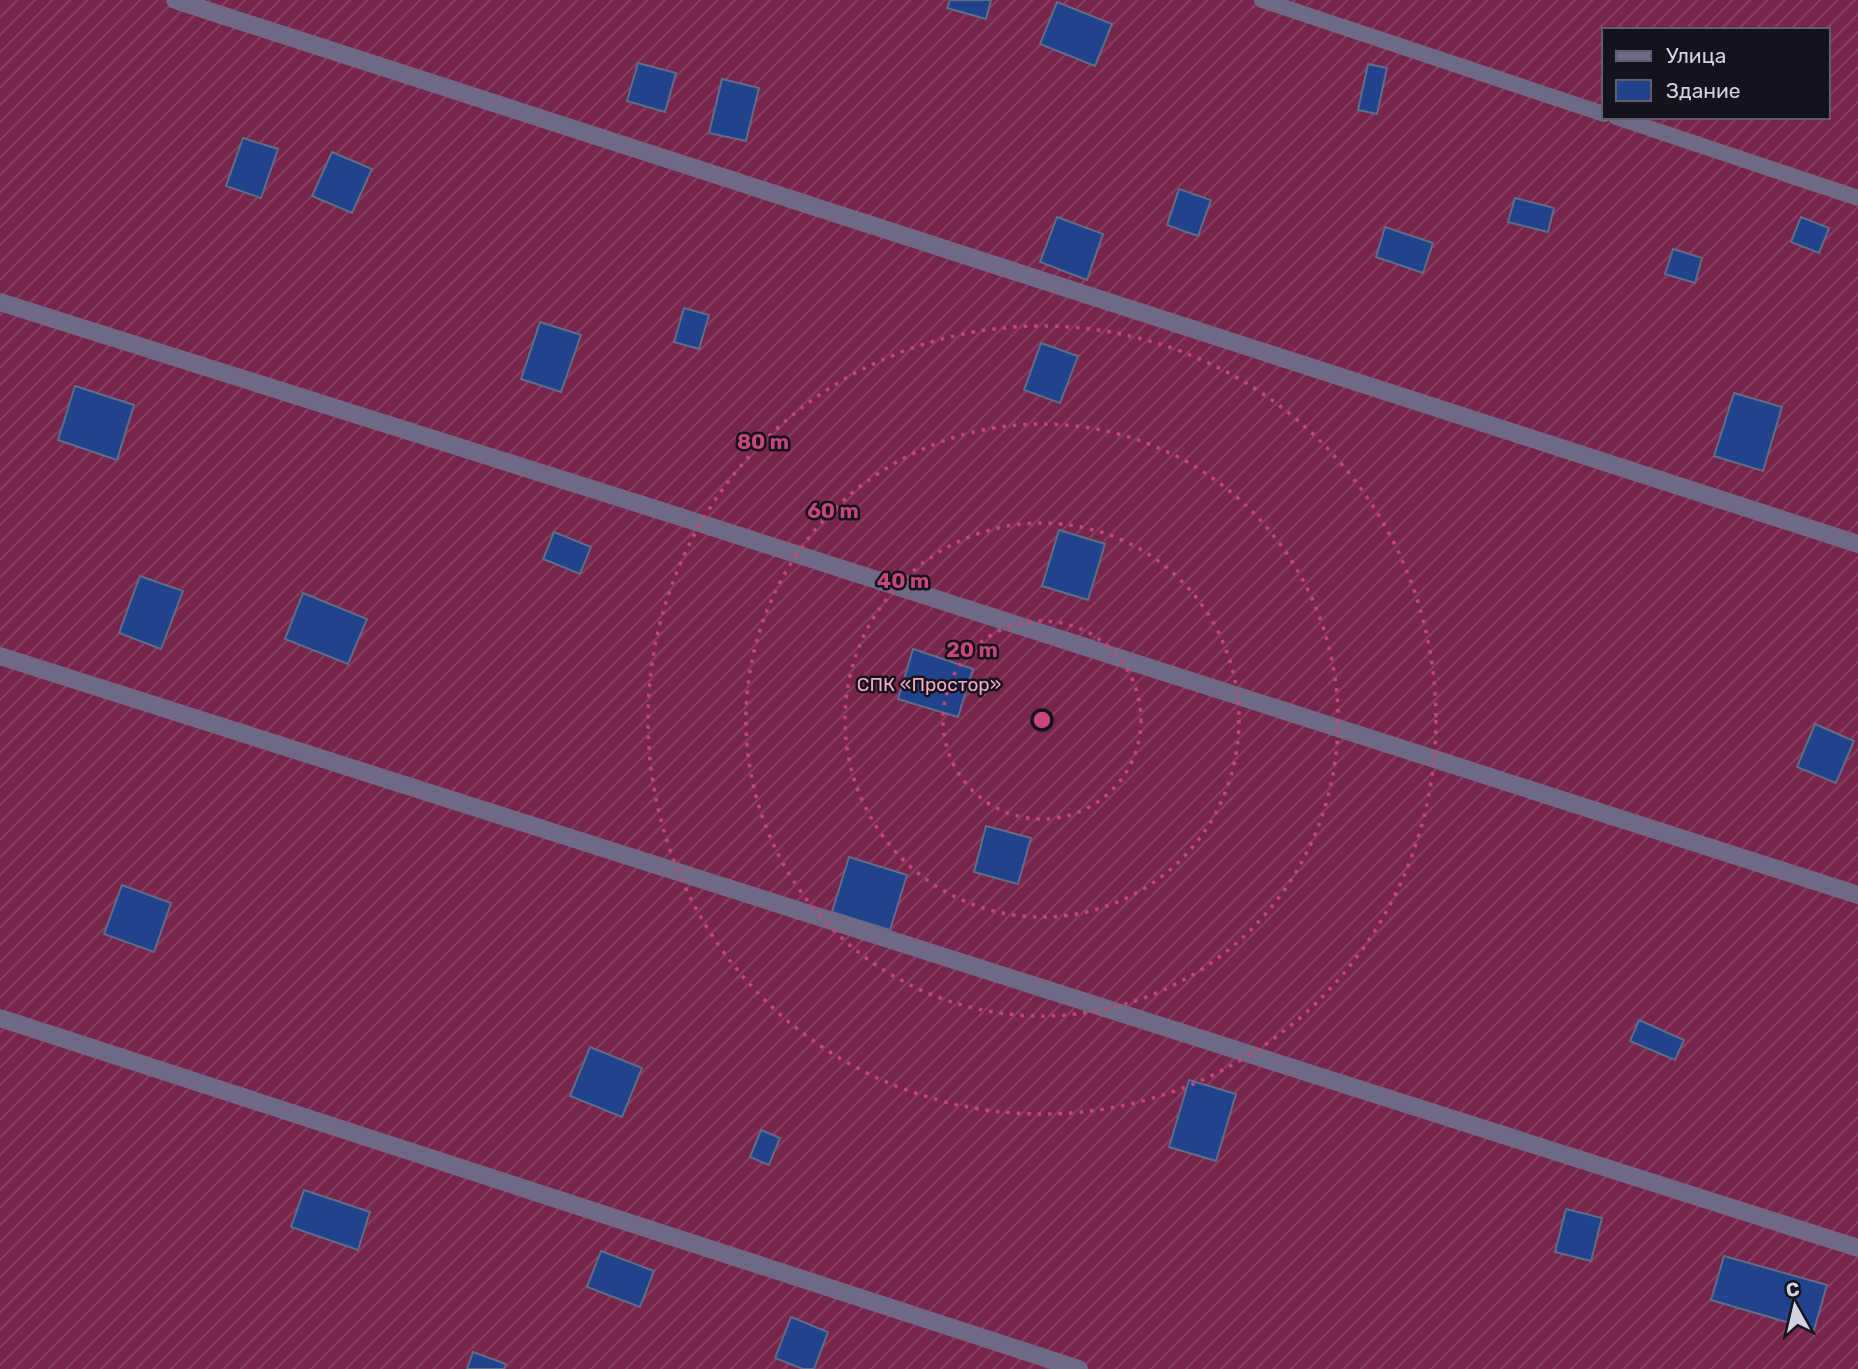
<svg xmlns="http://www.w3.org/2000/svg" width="1858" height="1369" font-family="Rubik,sans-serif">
<defs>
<pattern id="garden-furrows" width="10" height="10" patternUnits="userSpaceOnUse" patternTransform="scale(1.75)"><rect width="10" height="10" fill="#78254b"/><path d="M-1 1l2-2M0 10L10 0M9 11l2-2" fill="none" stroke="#8a4465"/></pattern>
</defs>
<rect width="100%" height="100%" fill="#2c263f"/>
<path fill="url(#garden-furrows)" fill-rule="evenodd" d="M0,0H1858V1369H0ZM1604,30H1828V117H1604Z"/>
<path fill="#21438c" stroke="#5f6d87" stroke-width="2" d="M950,0H991L986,19L947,8Z
M1057,2L1112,24L1095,66L1040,44Z
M638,63L676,73L665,112L627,101Z
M1368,64L1387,68L1377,114L1358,110Z
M722,79L759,88L746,141L709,133Z
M243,138L278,149L261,198L226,186Z
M332,152L372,169L352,213L312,196Z
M1179,189L1211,200L1198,236L1167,225Z
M1515,198L1554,208L1548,232L1508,222Z
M1057,217L1103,234L1087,280L1040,262Z
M1801,217L1829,228L1819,253L1791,242Z
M1385,227L1433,243L1423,273L1376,257Z
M1673,249L1702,258L1695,283L1665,274Z
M684,308L709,315L699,349L674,342Z
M540,322L581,335L561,392L521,379Z
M1041,343L1078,356L1060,403L1024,390Z
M75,386L134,405L117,460L58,440Z
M1734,393L1782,407L1763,471L1714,456Z
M1059,530L1105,544L1088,600L1042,586Z
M554,532L591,547L580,574L543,559Z
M140,576L183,591L161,649L119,633Z
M303,593L367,619L348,664L285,639Z
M913,649L973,669L958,717L898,699Z
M1815,724L1854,741L1836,783L1797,767Z
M986,826L1031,838L1018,884L974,872Z
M849,857L907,875L890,930L832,912Z
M122,885L171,903L154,952L104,934Z
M1639,1020L1684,1040L1675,1060L1630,1041Z
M590,1047L642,1068L622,1117L570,1096Z
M1189,1080L1236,1094L1216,1161L1169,1147Z
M761,1130L780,1138L769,1165L750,1157Z
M304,1190L370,1212L358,1250L291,1227Z
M1566,1209L1602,1218L1591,1261L1555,1252Z
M601,1251L654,1271L640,1307L587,1287Z
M1724,1256L1827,1285L1814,1330L1711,1300Z
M791,1317L828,1332L814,1369H803L775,1358Z
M473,1352L506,1364L504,1369H467Z"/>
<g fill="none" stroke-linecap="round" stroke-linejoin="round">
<path stroke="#6f6986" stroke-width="16" d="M1262,0L1604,114
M1616,117L1858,198"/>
<path stroke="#6f6986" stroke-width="18" d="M175,0L1858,544
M0,302L687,519L1858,895
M0,656L1858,1248
M0,1018L1079,1369"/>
</g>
<g fill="none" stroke="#c6467c" stroke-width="3.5" stroke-dasharray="3.5 7">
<circle cx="1042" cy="720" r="99"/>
<circle cx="1042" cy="720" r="197"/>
<circle cx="1042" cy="720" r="296"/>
<circle cx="1042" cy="720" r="394"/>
</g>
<g text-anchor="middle" stroke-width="5" stroke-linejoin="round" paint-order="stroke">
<g font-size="19" fill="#f7abc7" stroke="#14121d">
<text x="929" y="691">СПК «Простор»</text>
</g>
</g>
<circle cx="1042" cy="720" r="10" fill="#c6467c" stroke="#14121d" stroke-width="3.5"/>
<g font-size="21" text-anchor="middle" font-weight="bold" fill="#c6467c" stroke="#14121d" stroke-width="5" stroke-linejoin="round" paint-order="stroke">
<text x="763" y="449">80 m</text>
<text x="833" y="518">60 m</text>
<text x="903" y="588">40 m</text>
<text x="972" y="657">20 m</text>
</g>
<rect x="1602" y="28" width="228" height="91" fill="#14121d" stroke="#615e6b" stroke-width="2"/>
<rect x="1616" y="51" width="35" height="10" fill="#6f6986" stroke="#615e6b" stroke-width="2"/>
<text x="1666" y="63" font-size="21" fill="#d4d1e1">Улица</text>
<rect x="1616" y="80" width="35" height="21" fill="#21438c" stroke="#615e6b" stroke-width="2"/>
<text x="1666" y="98" font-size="21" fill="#d4d1e1">Здание</text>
<g transform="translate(1795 1306) rotate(352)" stroke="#14121d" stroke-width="5" paint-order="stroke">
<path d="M0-5L12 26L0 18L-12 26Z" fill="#d4d1e1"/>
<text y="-10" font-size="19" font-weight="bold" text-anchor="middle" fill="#d4d1e1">С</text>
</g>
</svg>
